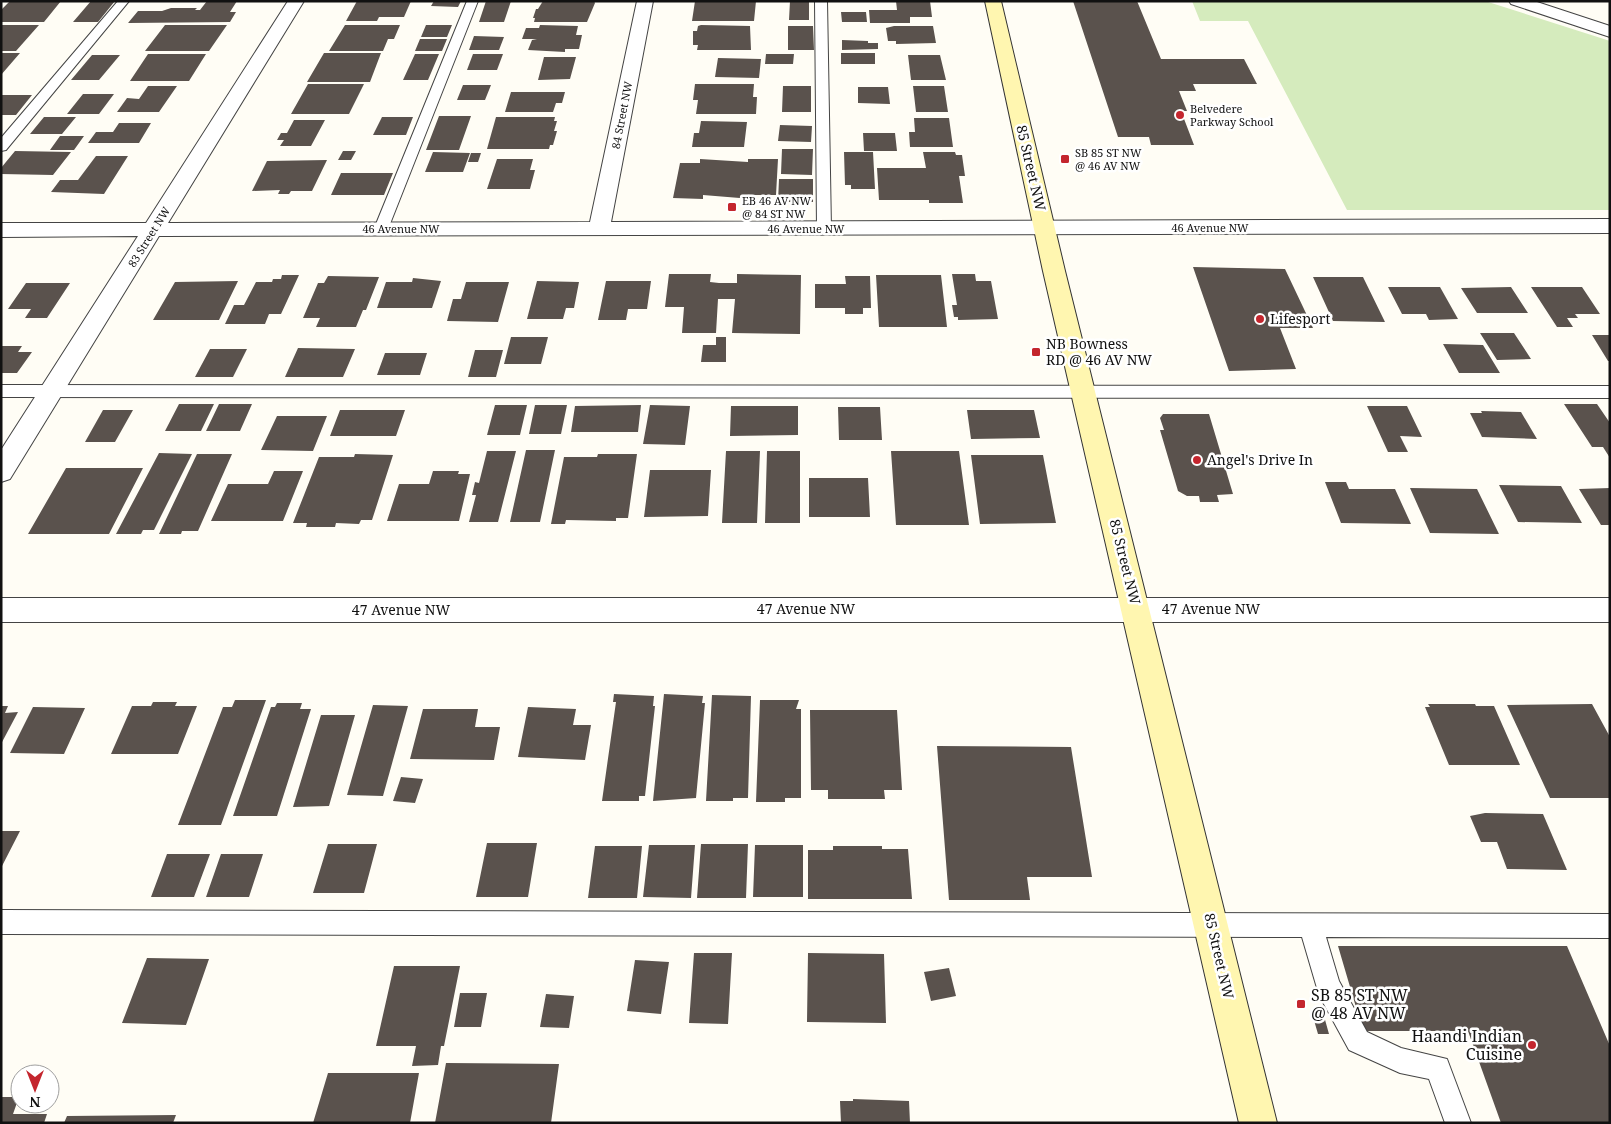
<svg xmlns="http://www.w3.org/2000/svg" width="1611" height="1124" font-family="'Noto Serif',serif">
<rect width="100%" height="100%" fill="#fffdf5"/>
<path fill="#d5ebbd" d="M1192,1H1485L1610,41V210H1347L1248,21H1200Z"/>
<path fill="#5a524d" d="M10,1H61L44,22H1V10Z
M91,1H115L98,22H73Z
M207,1H237L230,12H236L230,22L128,23L138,11H162L171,8H197L195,10H200Z
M357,1H411L404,17H379L377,21H346Z
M434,1H461L458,7L431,6Z
M486,1H511L504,22H479Z
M543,1H594L595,3L587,22H534L535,18H533L536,9H538Z
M695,1H756L754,21H692Z
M790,1H809V20H789Z
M896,1H930L932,17H910V23H870L869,10H897Z
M1073,1H1137L1161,59H1244L1257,84H1193L1196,91H1179L1187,111H1181L1194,145H1151L1149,137H1118Z
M841,12H866L867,22H842Z
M1,25H39L16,51H1Z
M165,25H227L209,51H145Z
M345,25H400L394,39H388L383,51H329Z
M426,25H452L447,37H421Z
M540,25L578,26L576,35H582L579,49H565V52L528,50L532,40L537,39H522L526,28H539Z
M701,25L750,26L751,50H697L698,45H693V31H697L698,26Z
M788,26H813L814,50H788Z
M894,26H933L936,43L896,44V41H888L886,28Z
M474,36L504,37L499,50H469Z
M420,39H447L442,51H415Z
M842,40L868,41V43H878V49L842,50Z
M1,53H20L1,75Z
M324,53H381L370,82H307Z
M841,53H875V64H841Z
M148,54H206L189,81H130Z
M415,54H439L428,80H403Z
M473,54H503L497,70H467Z
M766,54H794L793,64H765Z
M92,55H120L99,80H71Z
M908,55H940L946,80H911Z
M544,57H576L570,79L538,80Z
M718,58L761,59L759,78L715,77Z
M308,84H364L349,114H291Z
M695,84H754L753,97H757L756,114H696L698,100H693Z
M463,85H491L485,100H457Z
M148,86H177L159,112H117L127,98L139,99Z
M783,86H811V112H782Z
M913,86H944L948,112H916Z
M858,87H888L890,104L858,103Z
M511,92H565L562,103H556L553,112H505Z
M83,94H114L99,114H67Z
M1,95H32L16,115H1Z
M439,116H471L459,150H426Z
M44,117H76L62,134H30Z
M382,117H413L406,135H373Z
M496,117H555L554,121H557L554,131H557L553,145H550L549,149H487Z
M914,118H949L953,147H910L909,132H915Z
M294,120H325L311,146H280L284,140H277L281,133H287Z
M701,121L747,122L744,147H692L694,133H699Z
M119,123H151L139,143H88L96,132H113Z
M780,125L812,126L811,142L778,141Z
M863,133H895L897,151H864Z
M60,136H84L74,150H50Z
M782,149H813L812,175L781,174Z
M15,151L71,152L53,175L1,174V168Z
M343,151H356L351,160H338Z
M433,152L470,153L463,172H425Z
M844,152H873L875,189H851V185H845Z
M923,152H955L956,155H962L965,176H959L963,203H929V200H879L877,168H926Z
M471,153H481L478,162H468Z
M96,156H128L104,194L51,192L60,180H78Z
M497,159H533L530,170H535L530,189H487Z
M700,159L748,162V159H778L776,195H753L752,199L703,195V199L673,198L680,163H700Z
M327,160L312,191H291L289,194H278L280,190L252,191L267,161Z
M341,173H393L384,195H331Z
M779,179H813V202H778Z
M1193,267L1285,269L1313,328H1280L1296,369L1229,371Z
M669,274H711L710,282L719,283H737V274L801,275L800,334L732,333L735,299H718L716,333H682L684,307H665Z
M952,274H975L976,281H991L998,319L958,320V317H954L952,305H957Z
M282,275H299L281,314H269L265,324H225L234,305H244L256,282H272L273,279H281Z
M876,275H941L947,327H879Z
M328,276L379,277L366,310H363L356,327H316L320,318H303L318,283H324Z
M845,276H870L871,308H863V314H845V308H815V284H846Z
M1313,277H1363L1385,322L1333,321Z
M413,278L441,281L432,308H377L386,282H412Z
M238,281L219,320H153L175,282Z
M537,281L579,282L574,308H566L563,319H527Z
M606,281H651L647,309H628L626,320H598Z
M466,282H509L498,322L447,321L453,299H461Z
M26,283H70L47,318H25L31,309H8Z
M1388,287H1440L1458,319L1429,320L1426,314H1402Z
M1511,287L1528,313H1477L1461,288Z
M1531,287H1582L1600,314H1575L1578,318H1567L1573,327H1557Z
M1480,333H1514L1531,359L1497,360Z
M1592,335H1610V361H1608Z
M511,337H548L541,364H504Z
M716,337H726V362H701L703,345H716Z
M1443,344L1483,345L1500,373H1459Z
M1,346H22L18,352H32L17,373H1Z
M298,348L355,349L343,377H285Z
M210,349H247L233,377H195Z
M475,350H503L496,377H468Z
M385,353H427L420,375H377Z
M179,404H214L201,431H165Z
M219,404H252L240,431H206Z
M1564,404H1597L1610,423V458L1603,447H1592Z
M495,405H527L520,435H487Z
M535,405H567L561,434H529Z
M641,405L638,432H571L575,406Z
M650,405L690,406L685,445L643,444Z
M731,406H798V435L730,436Z
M1367,406H1407L1422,437L1400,436L1408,452H1388Z
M838,407H880L882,440H839Z
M103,410H133L115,442H85Z
M340,410H405L396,436H330Z
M967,410H1034L1040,438L971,439Z
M1481,411L1521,412L1537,439L1482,437L1470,413H1482Z
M1163,414H1209L1233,494L1217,495L1219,502H1200L1199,496H1187L1178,491L1160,430H1164L1160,418Z
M277,416H327L313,451L261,450Z
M526,450H555L540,522H510Z
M487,451H516L498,522H469L476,495H472L475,482L479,483Z
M726,451H760L757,523H722Z
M767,451H800V523H765Z
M891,451H959L969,525H896Z
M159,453L192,454L154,530H143L141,534H116Z
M197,454H232L198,531H182L181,534H159Z
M355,454L393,455L372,520H361L359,524L336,523L335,527H306L307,523H293L319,457H354Z
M598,454H637L628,518H616V521L566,520L565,524H551L564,457H597Z
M971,455H1043L1056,523L980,524Z
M66,468H143L109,534H28Z
M650,470H711L708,516L644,517Z
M274,471H303L283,521H211L228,484H268Z
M433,471H459L458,474H470L459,521H387L399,484H429Z
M809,478H868L870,517H809Z
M1325,482H1346L1349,489H1395L1411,524L1341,523Z
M1499,485L1561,486L1582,523L1518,522Z
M1410,488L1477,489L1499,534L1430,533Z
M1610,488V525H1601L1579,489Z
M614,694L654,696L653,706H655L645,796H639V801H602L616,702H613Z
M664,694L703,696L702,703H705L696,798L653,801Z
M712,695L751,696L748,798H733V801H706Z
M235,700H266L221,825H178L223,707H232Z
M760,700H799L796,709H801V798H785V802H756Z
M153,702H177L175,706H197L178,754H111L132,706H151Z
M277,703H302L300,709H311L277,816H233L271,707H275Z
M1428,704H1475L1476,706H1494L1520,765H1449L1425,707H1430Z
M1592,704L1610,737V798H1550L1507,705Z
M373,705L408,706L383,796L347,795Z
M1,706H8L5,713L18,712L1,744Z
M33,707L85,708L64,754L10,753Z
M528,707L576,709L573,725H591L585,760L518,757Z
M423,709H478L475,727H500L494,760L410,759Z
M810,710H897L902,790H884L885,799H828V790H811Z
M321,715H355L329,806L293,807Z
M937,746L1071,747L1092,877H1027L1030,900H949Z
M401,777L423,779L415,803L393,801Z
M1485,813L1543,814L1567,870L1507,869L1497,842H1481L1470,816Z
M1,831H20L1,868Z
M487,843H537L528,897H476Z
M328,844H377L364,893H313Z
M701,844H748L746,898H697Z
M649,845H695L691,898L643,897Z
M755,845H803V897H753Z
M595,846H642L637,898H588Z
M833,846H882V849H908L912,899H808V850H833Z
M167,854H210L194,897H151Z
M221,854H263L249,897H206Z
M1338,946H1567L1610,1046V1123H1501L1468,1031H1363Z
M694,953H732L728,1024L689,1023Z
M808,953L884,954L886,1023L807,1022Z
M147,958L209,959L186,1025L122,1023Z
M635,960L669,962L661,1014L627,1011Z
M394,966H460L444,1046H441L438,1065L412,1066L416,1046H376Z
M949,968L956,996L931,1001L924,972Z
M460,993H487L481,1027H454Z
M546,994L574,996L569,1028L540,1027Z
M1322,1009L1329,1034H1318L1311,1010Z
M446,1063L559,1064L551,1123H435Z
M328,1073H419L410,1123H313Z
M1,1097H19L13,1114H47L44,1123H1Z
M853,1099L909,1101L910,1123H841L840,1101H853Z
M176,1115L173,1123H64L67,1116Z"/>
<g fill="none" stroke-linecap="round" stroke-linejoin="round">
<defs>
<path id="lane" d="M118,1H129L6,150L1,151V138Z
M467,1H478L388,229L386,232H376L374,229Z
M815,1H827L831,229L824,234L817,229Z
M1,385L1610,386V398L1,397Z
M1,910L1610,914V938L1326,937L1339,981L1367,1032L1401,1048L1447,1059L1471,1123H1445L1429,1079L1400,1073L1349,1050L1319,995L1302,937L1,934Z"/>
<path id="street" d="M288,1H304L168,223L590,222L637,1H653L611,222L1610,219V233L159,236L10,479L1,482V450L138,236L1,237V223H146Z
M1509,1H1534L1610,26V37L1511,4Z
M1,598H1610V622H1Z"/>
<path id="secondary" d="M985,1H1001L1065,271L1277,1123H1239L1043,271Z"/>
</defs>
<use href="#lane" stroke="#444" stroke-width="2"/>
<use href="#street" stroke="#444" stroke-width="2"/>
<use href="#secondary" stroke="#333" stroke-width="2"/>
<use href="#lane" fill="#fff" fill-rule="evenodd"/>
<use href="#street" fill="#fff" fill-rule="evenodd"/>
<use href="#secondary" fill="#fff6b0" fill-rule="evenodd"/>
</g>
<g fill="#c4262e" stroke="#fff" stroke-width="2">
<circle cx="1180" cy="115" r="5"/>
<rect x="1060" y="154" width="10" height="10" rx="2.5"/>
<rect x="727" y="202" width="10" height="10" rx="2.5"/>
<circle cx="1260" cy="319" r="5"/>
<rect x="1031" y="347" width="10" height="10" rx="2.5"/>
<circle cx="1197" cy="460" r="5"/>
<rect x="1296" y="999" width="10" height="10" rx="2.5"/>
<circle cx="1532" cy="1045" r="5"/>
</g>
<g text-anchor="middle" stroke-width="5" stroke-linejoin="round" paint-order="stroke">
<g font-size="11" fill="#111" stroke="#fff" text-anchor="start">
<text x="1190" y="113">Belvedere<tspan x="1190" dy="13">Parkway School</tspan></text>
<text x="1075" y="157">SB 85 ST NW<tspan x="1075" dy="13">@ 46 AV NW</tspan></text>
<text x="742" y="205">EB 46 AV NW<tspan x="742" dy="13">@ 84 ST NW</tspan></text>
</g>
<g font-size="11" fill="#111" stroke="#fff">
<text transform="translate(622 115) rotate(-79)" y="4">84 Street NW</text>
<text x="1210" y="232">46 Avenue NW</text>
<text x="401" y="233">46 Avenue NW</text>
<text x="806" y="233">46 Avenue NW</text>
<text transform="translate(149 237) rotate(-58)" y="4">83 Street NW</text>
</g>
<g font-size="14" fill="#111" stroke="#fff">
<text transform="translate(1031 168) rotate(77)" y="5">85 Street NW</text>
<text transform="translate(1125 562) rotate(76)" y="5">85 Street NW</text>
<text x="806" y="614">47 Avenue NW</text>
<text x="1211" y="614">47 Avenue NW</text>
<text x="401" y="615">47 Avenue NW</text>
<text transform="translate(1219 956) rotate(77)" y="5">85 Street NW</text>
</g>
<g font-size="14" fill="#111" stroke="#fff" text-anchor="start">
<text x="1270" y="324">Lifesport</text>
<text x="1046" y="349">NB Bowness<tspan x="1046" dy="16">RD @ 46 AV NW</tspan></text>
<text x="1207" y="465">Angel's Drive In</text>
</g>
<g font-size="16" fill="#111" stroke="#fff" text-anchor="start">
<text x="1311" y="1001">SB 85 ST NW<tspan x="1311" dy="18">@ 48 AV NW</tspan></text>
<text x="1522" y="1042" text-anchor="end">Haandi Indian<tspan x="1522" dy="18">Cuisine</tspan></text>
</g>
</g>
<rect width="1611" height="1124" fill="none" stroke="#111111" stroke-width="5"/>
<g transform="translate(35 1089) rotate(180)"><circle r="24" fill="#ffffff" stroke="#a0a0a0"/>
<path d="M0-4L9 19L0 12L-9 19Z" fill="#c4262e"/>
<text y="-8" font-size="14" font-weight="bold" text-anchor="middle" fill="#111111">N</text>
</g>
</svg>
